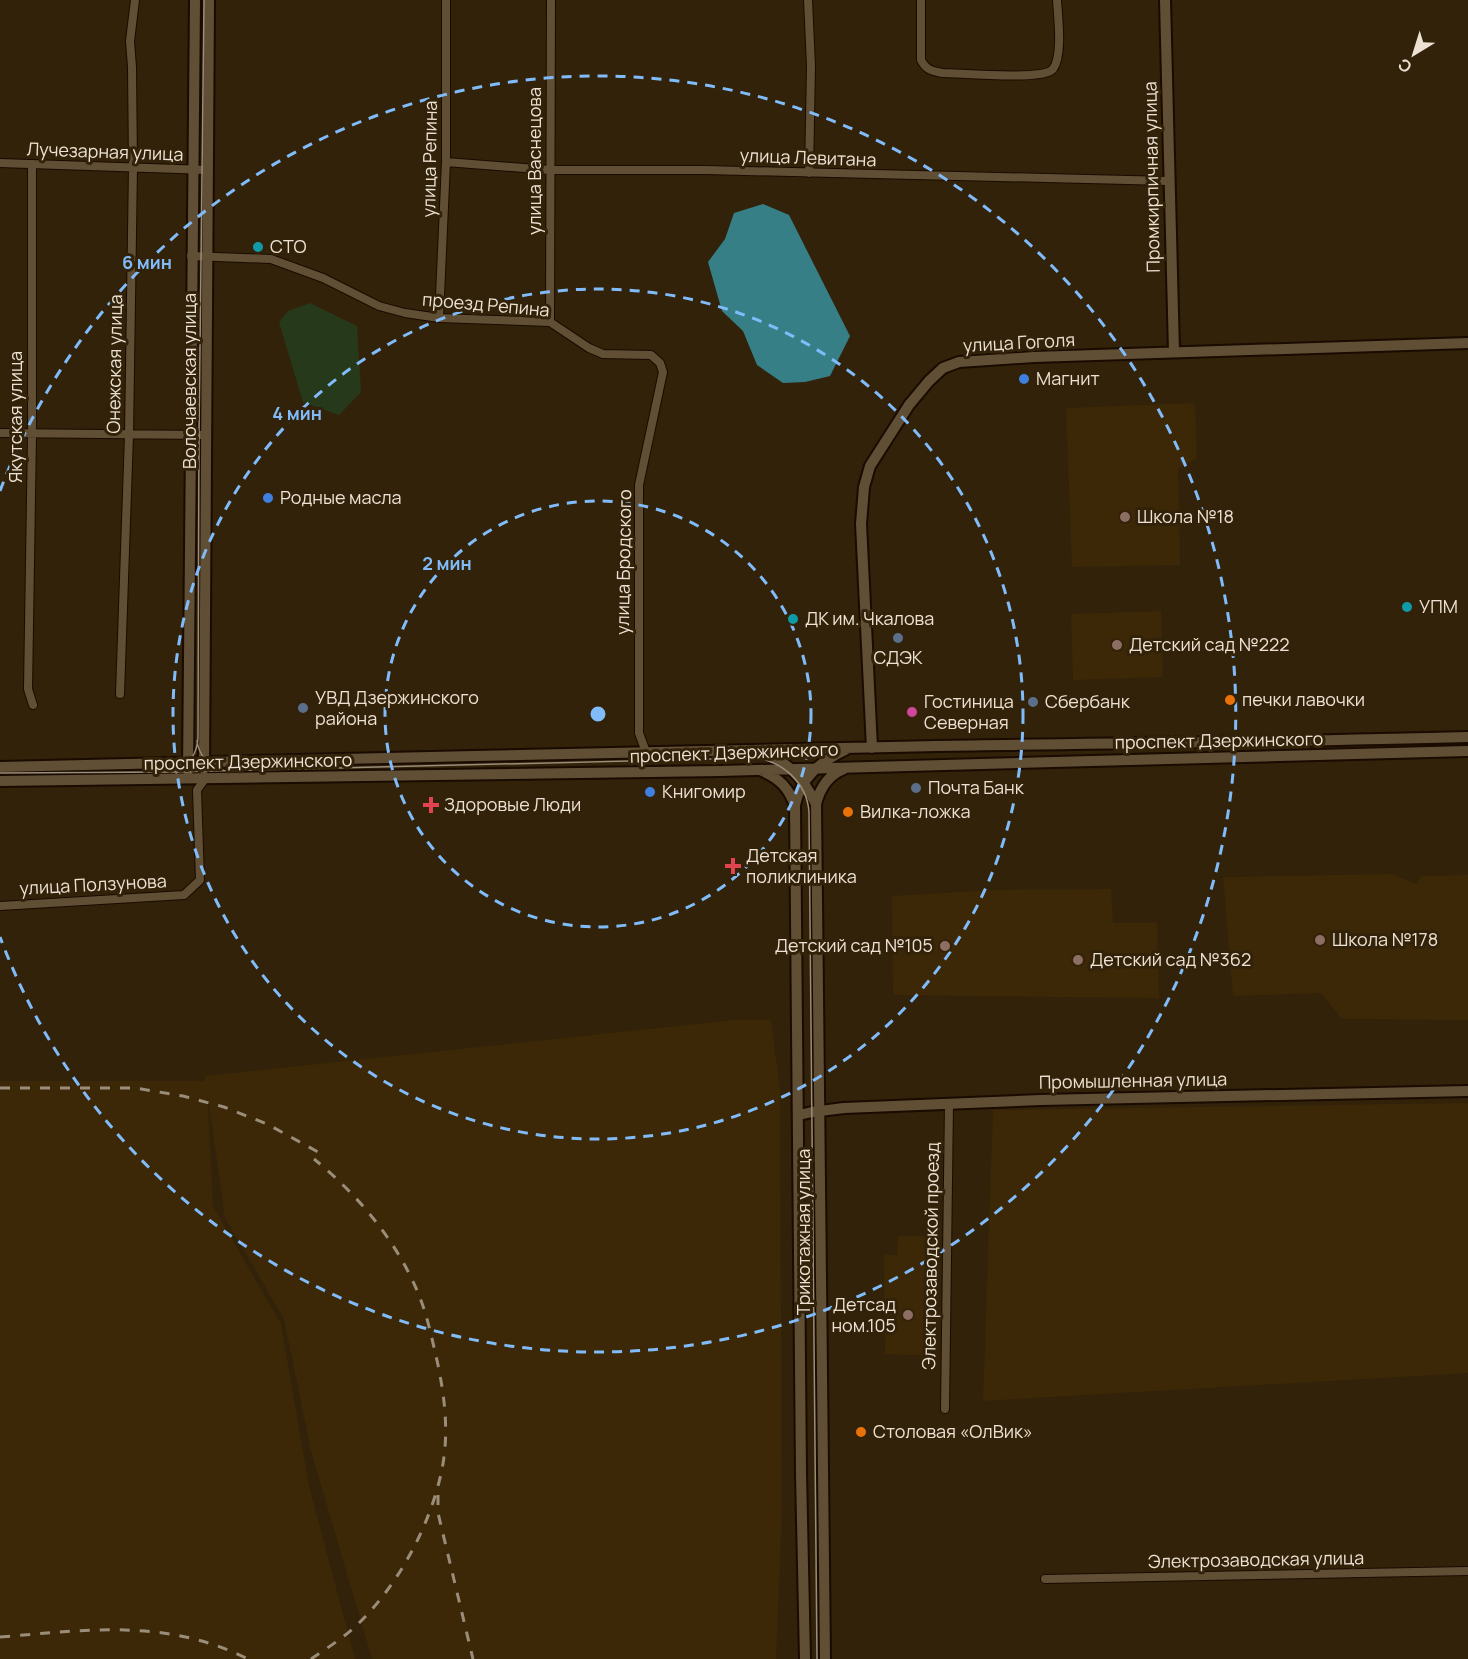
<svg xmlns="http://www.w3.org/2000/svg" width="1468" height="1659" font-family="Manrope,sans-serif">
<rect width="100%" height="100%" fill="#322209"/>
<path fill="#3c2807" d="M1195,403L1197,458L1178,469L1180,565L1072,567L1066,408Z
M1161,611L1163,677L1073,680L1071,614Z
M1392,874L1416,884L1421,876L1468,875V1020L1342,1019L1321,993L1233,996L1223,877Z
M1111,889L1113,923H1157L1159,998L893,995L892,896L996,890Z
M734,1020H771L780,1090L782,1513L776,1659H372L311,1451L284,1319L225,1218L207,1091L213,1206L281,1324L309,1486L355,1659H0V1081H205V1076Z
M1468,1103V1373L983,1401L993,1110Z
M898,1236H935V1356L885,1354L884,1255H897Z"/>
<path fill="#26391b" d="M310,303L357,326L361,392L339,415L303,402L279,322L288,311Z"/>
<path fill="#367f87" d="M763,204L789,215L850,336L830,376L805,382L783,383L757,365L743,331L722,311L708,262L725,239L734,213Z"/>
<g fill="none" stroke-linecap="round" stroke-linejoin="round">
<defs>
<path id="street" d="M808,0L811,66L809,173
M921,0V60C926,70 932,71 943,73C960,73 1044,81 1053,69C1063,56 1058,17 1057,0
M446,162L550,170H706L1169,181
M0,163L208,170
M32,164V434L28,689L33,705
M191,256L271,259L323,278L379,306L405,313L439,318L550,322L589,348L603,354L651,355L660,363L663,372L639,485V733L646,752
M439,318L446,162V0
M550,322L551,0
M0,433L206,435
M120,694L129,435L133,166L132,67L130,41L135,0
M0,906L184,895L200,880L197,790L205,779
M945,1409L949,1104
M1045,1579L1468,1571"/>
<path id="secondary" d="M1165,0L1174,352
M872,748L861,524L864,487L870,466L909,405L929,381L943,368L959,362L1034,357L1468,343
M761,753C788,760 804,780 816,804
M0,767C312,760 625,752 937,746C1114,743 1291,742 1468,737
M204,769L209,0
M188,770L195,0
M762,771C779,778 789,788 795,806L801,1473L805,1659
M0,781L720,771L1468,751
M795,805C801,777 820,762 845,750
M799,1115L812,1112L844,1108L1040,1100L1468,1091
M825,1659L816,804C820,788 828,775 844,769"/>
</defs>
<use href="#street" stroke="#1a0b00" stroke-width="10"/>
<use href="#secondary" stroke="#1a0b00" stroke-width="14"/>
<use href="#street" stroke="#614f35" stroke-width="8"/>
<use href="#secondary" stroke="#614f35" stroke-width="10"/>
<path stroke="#9a8d7a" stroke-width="1.5" d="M197,741C199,755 208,766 223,770
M0,773L172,772L753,758C782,760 807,783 809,812L817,1659
M176,773C189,767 197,753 198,738L199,436L204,0"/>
<path stroke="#9a8d7a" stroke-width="3" stroke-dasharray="10 10" stroke-linecap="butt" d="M0,1088H135L183,1096L224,1107L267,1124L318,1152
M438,1495V1513L473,1659
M0,1637C87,1630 166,1618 248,1659
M311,1659C327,1648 345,1637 359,1623C399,1584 431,1524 442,1469C449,1434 445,1399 438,1365C434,1347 430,1329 425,1312C406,1252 362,1198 314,1159"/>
</g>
<g fill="none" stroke="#81bcfa" stroke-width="3" stroke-dasharray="10 8">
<circle cx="598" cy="714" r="213"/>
<circle cx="598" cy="714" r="425"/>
<path d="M0 491A638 638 0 1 1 0 937"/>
</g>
<g fill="#0f9aa8" stroke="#322209" stroke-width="2">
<circle cx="258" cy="247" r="6"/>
<circle cx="1407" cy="607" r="6"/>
<circle cx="793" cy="619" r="6"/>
</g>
<g fill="#3f7fe0" stroke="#322209" stroke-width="2">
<circle cx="1024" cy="379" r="6"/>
<circle cx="268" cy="498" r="6"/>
<circle cx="650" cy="792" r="6"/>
</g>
<g fill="#8d6e63" stroke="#322209" stroke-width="2">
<circle cx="1125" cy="517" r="6"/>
<circle cx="1117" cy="645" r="6"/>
<circle cx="1320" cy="940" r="6"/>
<circle cx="945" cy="946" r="6"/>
<circle cx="1078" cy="960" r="6"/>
<circle cx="908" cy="1315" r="6"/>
</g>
<g fill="#5c6f8a" stroke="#322209" stroke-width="2">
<circle cx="898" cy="638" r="6"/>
<circle cx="1033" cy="702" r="6"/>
<circle cx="303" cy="708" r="6"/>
<circle cx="916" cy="788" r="6"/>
</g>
<g fill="#e8710a" stroke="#322209" stroke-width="2">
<circle cx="1230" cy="700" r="6"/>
<circle cx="848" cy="812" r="6"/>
<circle cx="861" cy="1432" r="6"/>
</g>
<circle fill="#d1479c" stroke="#322209" stroke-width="2" cx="912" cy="712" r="6"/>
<g fill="#e0444e" stroke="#322209" stroke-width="2">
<path d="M428 796h6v6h6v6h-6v6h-6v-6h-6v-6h6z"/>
<path d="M730 857h6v6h6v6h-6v6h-6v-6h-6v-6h6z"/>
</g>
<g text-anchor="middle" stroke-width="6" stroke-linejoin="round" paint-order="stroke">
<g font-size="18" fill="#ece1d3" stroke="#322209">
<text transform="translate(105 152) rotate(2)" y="6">Лучезарная улица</text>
<text transform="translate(808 158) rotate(2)" y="6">улица Левитана</text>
<text transform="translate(430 159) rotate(-89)" y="6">улица Репина</text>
<text transform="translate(535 161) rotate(-90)" y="6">улица Васнецова</text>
<text transform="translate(1152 177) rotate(-91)" y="6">Промкирпичная улица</text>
<text transform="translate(486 305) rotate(5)" y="6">проезд Репина</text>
<text transform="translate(1019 343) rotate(-3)" y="6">улица Гоголя</text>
<text transform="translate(115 364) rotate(-89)" y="6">Онежская улица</text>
<text transform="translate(190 381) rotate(-90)" y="6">Волочаевская улица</text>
<text transform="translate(16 417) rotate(-90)" y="6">Якутская улица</text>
<text transform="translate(624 562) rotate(-89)" y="6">улица Бродского</text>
<text transform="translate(1219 741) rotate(-1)" y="6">проспект Дзержинского</text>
<text transform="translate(734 753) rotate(-2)" y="6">проспект Дзержинского</text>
<text transform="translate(248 762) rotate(-1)" y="6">проспект Дзержинского</text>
<text transform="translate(93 885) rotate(-3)" y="6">улица Ползунова</text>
<text transform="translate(1133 1081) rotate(-1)" y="6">Промышленная улица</text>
<text transform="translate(804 1232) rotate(-90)" y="6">Трикотажная улица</text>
<text transform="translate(931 1256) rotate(-89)" y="6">Электрозаводской проезд</text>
<text transform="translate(1256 1560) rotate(-1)" y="6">Электрозаводская улица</text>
</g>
<g font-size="18" fill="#ece1d3" stroke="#322209" text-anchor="start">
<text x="270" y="253">СТО</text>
<text x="1036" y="385">Магнит</text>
<text x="280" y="504">Родные масла</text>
<text x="1137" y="523">Школа №18</text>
<text x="1419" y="613">УПМ</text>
<text x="805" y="625">ДК им. Чкалова</text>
<text x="1129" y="651">Детский сад №222</text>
<text x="898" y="664" text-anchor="middle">СДЭК</text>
<text x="315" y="704">УВД Дзержинского<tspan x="315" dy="21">района</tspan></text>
<text x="1242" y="706">печки лавочки</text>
<text x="924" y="708">Гостиница<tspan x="924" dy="21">Северная</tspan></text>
<text x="1045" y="708">Сбербанк</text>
<text x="928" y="794">Почта Банк</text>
<text x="662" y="798">Книгомир</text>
<text x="444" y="811">Здоровые Люди</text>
<text x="860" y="818">Вилка-ложка</text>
<text x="746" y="862">Детская<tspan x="746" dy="21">поликлиника</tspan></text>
<text x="1332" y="946">Школа №178</text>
<text x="933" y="952" text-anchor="end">Детский сад №105</text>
<text x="1090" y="966">Детский сад №362</text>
<text x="896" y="1311" text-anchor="end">Детсад<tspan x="896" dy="21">ном.105</tspan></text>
<text x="873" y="1438">Столовая «ОлВик»</text>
</g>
</g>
<circle cx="598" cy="714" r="9" fill="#81bcfa" stroke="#322209" stroke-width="3"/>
<g font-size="18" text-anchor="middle" font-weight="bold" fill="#81bcfa" stroke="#322209" stroke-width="6" stroke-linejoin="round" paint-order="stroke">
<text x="147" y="269">6 мин</text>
<text x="297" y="420">4 мин</text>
<text x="447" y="570">2 мин</text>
</g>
<g transform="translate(1414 54) rotate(218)" stroke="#322209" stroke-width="4.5" paint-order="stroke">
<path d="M0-4.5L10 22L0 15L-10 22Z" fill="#ece1d3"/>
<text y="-9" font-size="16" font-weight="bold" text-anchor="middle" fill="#ece1d3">С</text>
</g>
</svg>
